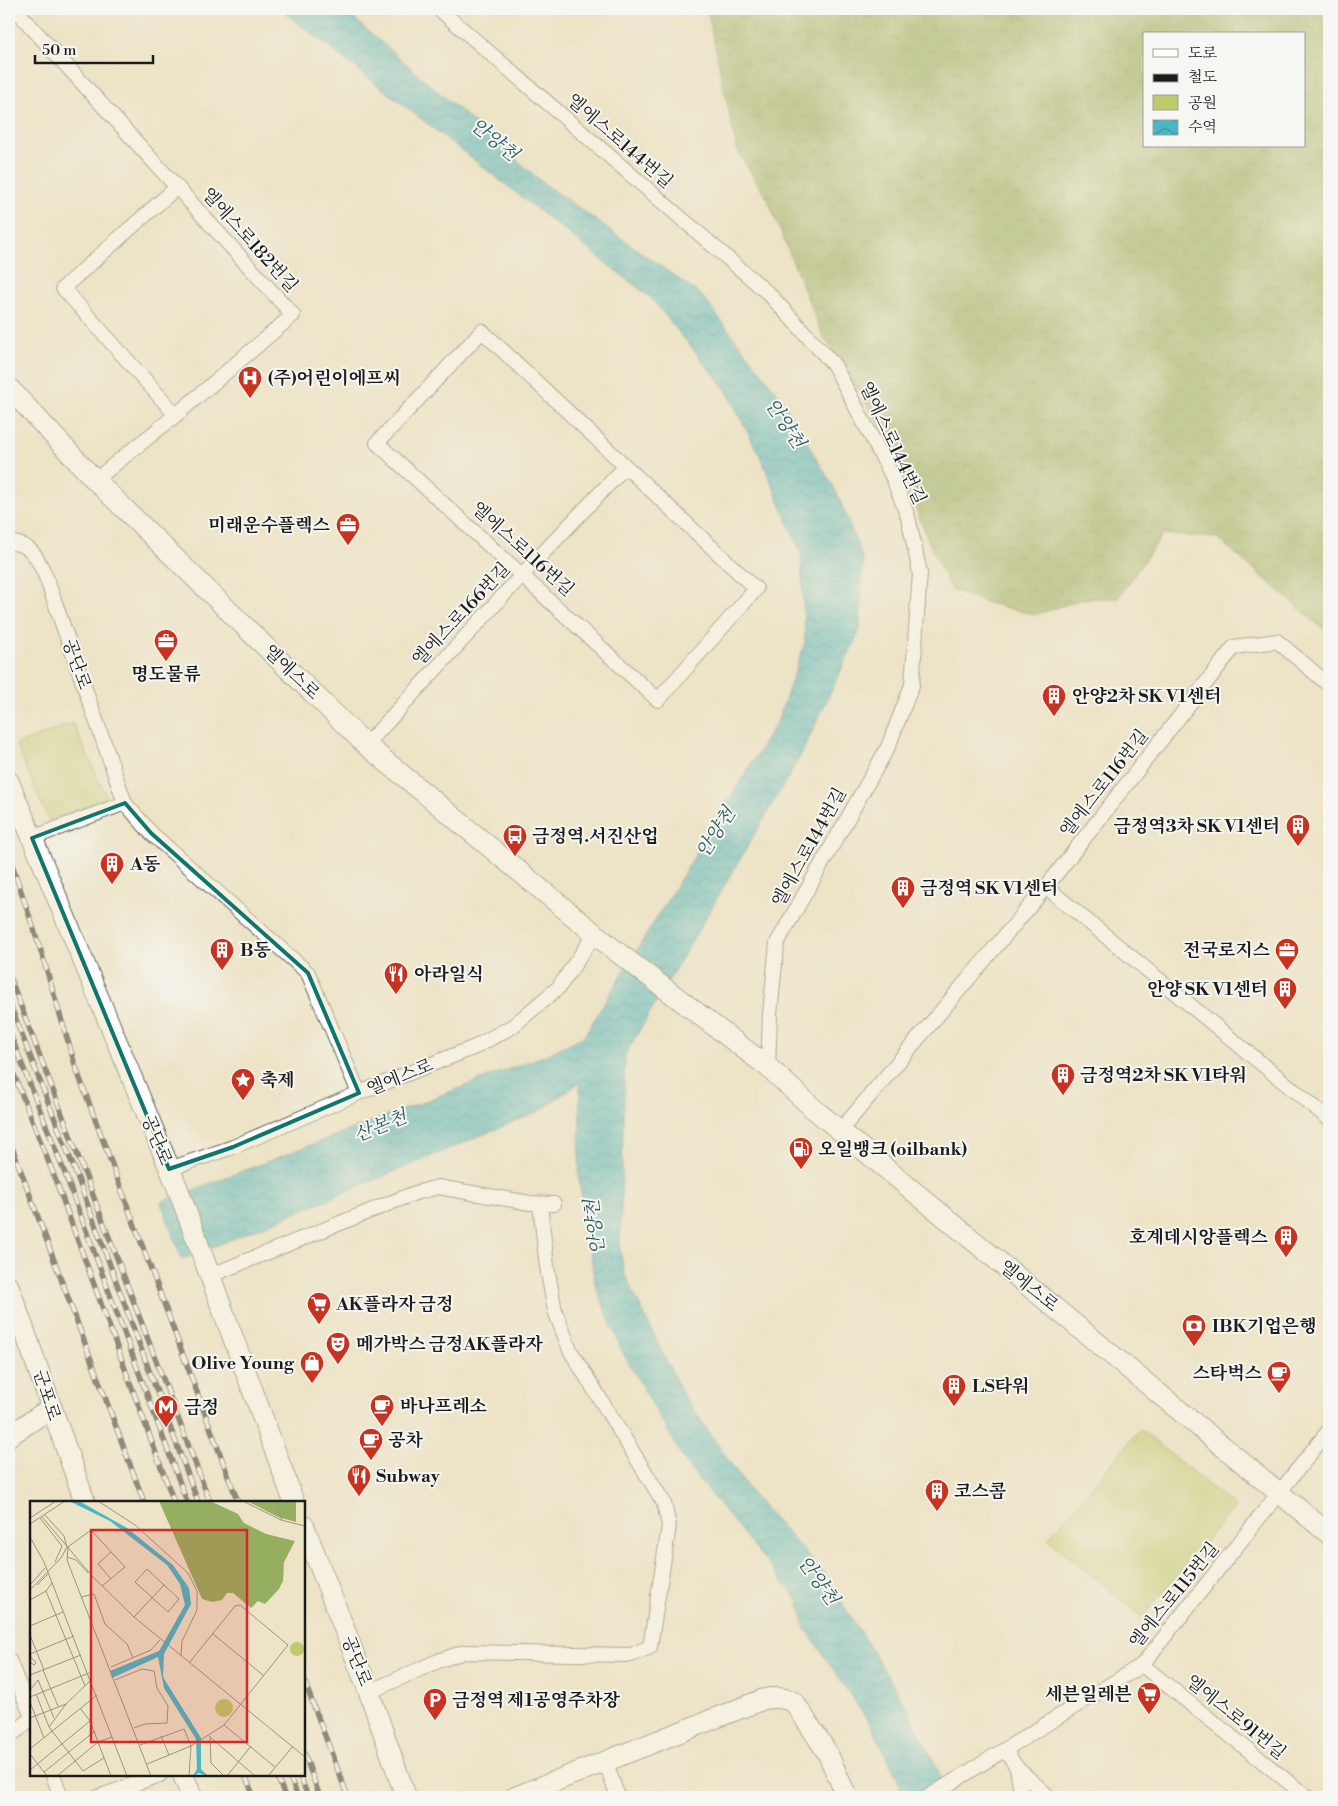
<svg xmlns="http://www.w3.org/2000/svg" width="1338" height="1806" font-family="'Libre Bodoni','Noto Serif KR',serif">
<defs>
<pattern id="forest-crowns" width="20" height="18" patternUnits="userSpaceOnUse" patternTransform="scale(1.25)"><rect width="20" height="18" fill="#96ae5f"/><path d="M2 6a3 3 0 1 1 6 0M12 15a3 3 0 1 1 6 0" fill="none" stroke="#7a8d4e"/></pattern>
<pattern id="water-waves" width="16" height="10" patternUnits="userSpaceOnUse" patternTransform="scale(1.25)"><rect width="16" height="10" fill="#4bb7c6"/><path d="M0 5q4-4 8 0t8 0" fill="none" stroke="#3e94a0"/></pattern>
</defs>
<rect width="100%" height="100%" fill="#f6f6f2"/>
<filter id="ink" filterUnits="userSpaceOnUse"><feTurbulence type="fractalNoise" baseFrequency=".02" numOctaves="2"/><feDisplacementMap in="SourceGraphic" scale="10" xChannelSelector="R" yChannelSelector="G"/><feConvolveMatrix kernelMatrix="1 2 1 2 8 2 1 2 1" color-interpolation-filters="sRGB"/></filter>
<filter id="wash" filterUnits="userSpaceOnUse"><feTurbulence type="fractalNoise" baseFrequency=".0096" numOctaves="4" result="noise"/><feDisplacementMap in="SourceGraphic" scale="20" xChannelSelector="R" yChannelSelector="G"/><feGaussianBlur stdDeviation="1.12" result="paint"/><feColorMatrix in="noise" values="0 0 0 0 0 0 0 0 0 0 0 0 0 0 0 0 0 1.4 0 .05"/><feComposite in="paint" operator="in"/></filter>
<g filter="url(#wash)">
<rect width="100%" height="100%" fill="#ede3c6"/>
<path fill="url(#forest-crowns)" stroke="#59653e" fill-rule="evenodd" d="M707,9H1329V634L1217,538L1163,534L1118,598L1084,599L1034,615L988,603L951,590L933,552L889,439L822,334L767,198L737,150ZM1144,34H1304V146H1144Z"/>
<path fill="#beca6b" stroke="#6d7344" d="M73,723L107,798L49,821L16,745Z
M1140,1429L1235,1507L1142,1617L1048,1539Z"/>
<path fill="url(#water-waves)" stroke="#346a71" d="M280,9H343L541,181L701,295L779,395L837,493L863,559L860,630L800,757L625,1055L620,1250L625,1275L682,1393L753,1495L823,1572L907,1707L940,1774L943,1797H902L899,1782L872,1727L806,1629L798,1601L687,1465L622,1351L595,1284L579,1180L580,1082L540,1111L182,1260L161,1202L546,1055L584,1036L778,720L805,642L801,553L760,456L726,390L651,298Z"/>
</g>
<g filter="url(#ink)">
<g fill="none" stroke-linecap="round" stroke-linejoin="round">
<defs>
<path id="street" d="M15,9L293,315L176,415L95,480
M439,9L769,294L834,365L893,478L908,517L920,573L912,685L888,747L777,943L770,1014L768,1067
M482,331L756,589L658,700L377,443Z
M176,415L63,288L177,187
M9,543C31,542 38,559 46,577L125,803L151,833L308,973L359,1093
M366,745L523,574L626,466
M32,838L125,803
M1046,887L1329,1119
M840,1131L1046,887L1234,647L1277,641L1329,685
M169,1169L233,1147L359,1093L475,1047L513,1026L559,987L595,934
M209,1276L415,1193L438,1187L530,1203L554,1204
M9,1660L31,1715
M1142,1665L1307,1797
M369,1692L438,1661L464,1652L631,1655L650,1647L669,1526L664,1503L570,1350L555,1311L547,1267L540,1204
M9,1737L31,1719
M1006,1751L1017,1768L1049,1797
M605,1761L618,1797
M1017,1768L1022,1797
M53,1775L61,1797
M98,1797L160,1775
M928,1797L1142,1665L1329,1430"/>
<path id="secondary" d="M9,388L95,480L366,745L612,948L768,1067L815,1110L1329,1534
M9,782L176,1184L294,1502
M9,1287L85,1502
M9,1436L51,1408
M304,1526L369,1692L406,1797
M183,1775L192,1797
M515,1797L764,1699C775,1697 784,1697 794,1702L827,1752L847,1797"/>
</defs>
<use href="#street" stroke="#656258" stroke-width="16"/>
<use href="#secondary" stroke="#656258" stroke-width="22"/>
<use href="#street" stroke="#fff" stroke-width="14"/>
<use href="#secondary" stroke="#fff" stroke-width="20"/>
<defs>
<path id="rail" d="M9,855L40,948L76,1068L238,1502
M9,975L210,1502
M9,1002L74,1168L198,1502
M9,1031L64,1171L187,1502
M9,1062L53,1173L174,1502
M9,1139L144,1502
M304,1680L348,1797
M304,1753L320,1797
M245,1775L254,1797
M277,1775L285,1797
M289,1775L298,1797
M300,1775L308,1797"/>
</defs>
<use href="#rail" stroke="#1c1c1c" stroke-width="5.5"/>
<use href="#rail" stroke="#f6f6f2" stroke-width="4" stroke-dasharray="11" stroke-linecap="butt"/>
</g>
</g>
<path d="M0 0H1338V1806H0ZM125,803L151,833L308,973L359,1093L233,1147L169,1169L32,838Z" fill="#ede3c6" fill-opacity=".55" fill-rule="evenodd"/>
<path fill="none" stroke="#0f766e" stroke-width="4" stroke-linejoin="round" d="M125,803L151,833L308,973L359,1093L233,1147L169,1169L32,838Z"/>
<defs>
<symbol id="hospital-pin" viewBox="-11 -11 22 30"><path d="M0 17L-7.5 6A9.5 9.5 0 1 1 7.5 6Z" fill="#c8321e" stroke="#f6f6f2"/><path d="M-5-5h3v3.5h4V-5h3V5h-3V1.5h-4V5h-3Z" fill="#fff"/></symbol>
<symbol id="office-pin" viewBox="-11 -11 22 30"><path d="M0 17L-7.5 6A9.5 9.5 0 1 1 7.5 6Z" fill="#c8321e" stroke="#f6f6f2"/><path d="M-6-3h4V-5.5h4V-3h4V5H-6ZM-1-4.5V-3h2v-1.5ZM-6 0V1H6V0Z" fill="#fff"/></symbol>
<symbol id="building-pin" viewBox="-11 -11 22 30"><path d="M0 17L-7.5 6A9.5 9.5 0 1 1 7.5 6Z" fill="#c8321e" stroke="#f6f6f2"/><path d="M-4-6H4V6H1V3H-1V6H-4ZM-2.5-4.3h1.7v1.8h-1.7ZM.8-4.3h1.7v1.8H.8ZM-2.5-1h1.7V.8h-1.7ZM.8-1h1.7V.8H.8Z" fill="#fff"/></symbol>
<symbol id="bus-pin" viewBox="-11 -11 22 30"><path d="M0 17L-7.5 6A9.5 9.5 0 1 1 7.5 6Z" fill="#c8321e" stroke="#f6f6f2"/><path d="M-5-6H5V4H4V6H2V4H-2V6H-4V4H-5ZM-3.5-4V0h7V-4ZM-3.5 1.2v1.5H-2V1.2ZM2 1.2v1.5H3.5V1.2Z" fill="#fff"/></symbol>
<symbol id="restaurant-pin" viewBox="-11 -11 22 30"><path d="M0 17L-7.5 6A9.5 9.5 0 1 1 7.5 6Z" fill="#c8321e" stroke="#f6f6f2"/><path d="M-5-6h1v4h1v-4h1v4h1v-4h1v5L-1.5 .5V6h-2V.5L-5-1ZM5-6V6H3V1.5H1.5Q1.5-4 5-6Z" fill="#fff"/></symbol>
<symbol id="sight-pin" viewBox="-11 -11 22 30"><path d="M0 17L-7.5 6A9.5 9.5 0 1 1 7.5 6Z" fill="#c8321e" stroke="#f6f6f2"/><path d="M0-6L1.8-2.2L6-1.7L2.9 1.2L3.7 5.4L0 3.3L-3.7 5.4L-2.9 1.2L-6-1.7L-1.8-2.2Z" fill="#fff"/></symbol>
<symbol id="fuel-pin" viewBox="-11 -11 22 30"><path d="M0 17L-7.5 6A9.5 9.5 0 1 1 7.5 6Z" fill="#c8321e" stroke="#f6f6f2"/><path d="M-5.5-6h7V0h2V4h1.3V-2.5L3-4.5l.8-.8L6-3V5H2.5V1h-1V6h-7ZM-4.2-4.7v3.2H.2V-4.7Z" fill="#fff"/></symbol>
<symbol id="supermarket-pin" viewBox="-11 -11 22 30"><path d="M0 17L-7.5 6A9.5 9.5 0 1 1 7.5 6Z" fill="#c8321e" stroke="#f6f6f2"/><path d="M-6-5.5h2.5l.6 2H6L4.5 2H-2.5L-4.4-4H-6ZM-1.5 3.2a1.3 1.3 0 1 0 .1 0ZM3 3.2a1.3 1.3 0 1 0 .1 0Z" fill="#fff"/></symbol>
<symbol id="bank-pin" viewBox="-11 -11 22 30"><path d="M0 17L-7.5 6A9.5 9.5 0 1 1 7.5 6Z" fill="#c8321e" stroke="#f6f6f2"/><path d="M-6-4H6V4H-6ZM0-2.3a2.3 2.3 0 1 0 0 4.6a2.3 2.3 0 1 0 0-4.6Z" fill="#fff"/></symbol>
<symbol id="theatre-pin" viewBox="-11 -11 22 30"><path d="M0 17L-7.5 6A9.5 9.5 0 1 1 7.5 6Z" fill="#c8321e" stroke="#f6f6f2"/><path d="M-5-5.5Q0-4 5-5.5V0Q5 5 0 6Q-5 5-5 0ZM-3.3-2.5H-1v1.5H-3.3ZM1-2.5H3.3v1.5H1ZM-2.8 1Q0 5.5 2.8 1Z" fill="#fff"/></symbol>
<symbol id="shop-pin" viewBox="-11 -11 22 30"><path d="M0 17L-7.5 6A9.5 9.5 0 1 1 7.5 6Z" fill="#c8321e" stroke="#f6f6f2"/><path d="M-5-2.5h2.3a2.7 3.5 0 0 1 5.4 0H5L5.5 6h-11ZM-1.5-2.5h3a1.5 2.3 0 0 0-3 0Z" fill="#fff"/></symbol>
<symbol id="cafe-pin" viewBox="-11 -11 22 30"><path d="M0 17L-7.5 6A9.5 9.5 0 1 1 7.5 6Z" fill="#c8321e" stroke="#f6f6f2"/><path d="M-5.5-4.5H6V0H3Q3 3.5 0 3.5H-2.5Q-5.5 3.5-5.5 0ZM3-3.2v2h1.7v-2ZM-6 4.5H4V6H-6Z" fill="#fff"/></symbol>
<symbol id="metro-pin" viewBox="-11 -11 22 30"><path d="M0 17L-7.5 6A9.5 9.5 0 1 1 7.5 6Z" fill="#c8321e" stroke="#f6f6f2"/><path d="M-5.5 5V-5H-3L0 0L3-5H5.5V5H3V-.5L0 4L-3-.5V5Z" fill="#fff"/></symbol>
<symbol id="parking-pin" viewBox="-11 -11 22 30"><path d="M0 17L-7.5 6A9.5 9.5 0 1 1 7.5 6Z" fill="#c8321e" stroke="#f6f6f2"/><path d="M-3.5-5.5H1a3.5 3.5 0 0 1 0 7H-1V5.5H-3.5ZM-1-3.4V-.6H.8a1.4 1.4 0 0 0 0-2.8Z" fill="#fff"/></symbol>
</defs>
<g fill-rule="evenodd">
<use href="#hospital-pin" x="236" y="364" width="28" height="38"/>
<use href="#office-pin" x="334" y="511" width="28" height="38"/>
<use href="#office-pin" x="152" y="627" width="28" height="38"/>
<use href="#building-pin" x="1040" y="682" width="28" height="38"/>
<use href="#building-pin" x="1284" y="812" width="28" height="38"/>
<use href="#bus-pin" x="501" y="822" width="28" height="38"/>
<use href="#building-pin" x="98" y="850" width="28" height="38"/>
<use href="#building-pin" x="889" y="874" width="28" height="38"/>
<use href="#building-pin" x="208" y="936" width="28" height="38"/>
<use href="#office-pin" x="1273" y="936" width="28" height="38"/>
<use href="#restaurant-pin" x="382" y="960" width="28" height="38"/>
<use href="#building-pin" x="1271" y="975" width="28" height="38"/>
<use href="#building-pin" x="1049" y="1061" width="28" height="38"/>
<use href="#sight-pin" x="229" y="1066" width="28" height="38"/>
<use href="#fuel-pin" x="787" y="1135" width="28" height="38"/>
<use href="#building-pin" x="1272" y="1223" width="28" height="38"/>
<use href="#supermarket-pin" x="305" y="1290" width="28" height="38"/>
<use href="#bank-pin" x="1180" y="1312" width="28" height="38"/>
<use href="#theatre-pin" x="324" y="1330" width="28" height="38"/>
<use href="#shop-pin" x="298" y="1349" width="28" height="38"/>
<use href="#cafe-pin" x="1265" y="1359" width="28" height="38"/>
<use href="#building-pin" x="940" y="1372" width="28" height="38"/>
<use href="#cafe-pin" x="368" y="1392" width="28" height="38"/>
<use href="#metro-pin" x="152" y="1393" width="28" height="38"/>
<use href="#cafe-pin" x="357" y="1426" width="28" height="38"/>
<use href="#restaurant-pin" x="345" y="1462" width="28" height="38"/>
<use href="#building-pin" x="923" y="1477" width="28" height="38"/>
<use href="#supermarket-pin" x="1135" y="1680" width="28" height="38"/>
<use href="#parking-pin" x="421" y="1686" width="28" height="38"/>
</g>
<g text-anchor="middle" stroke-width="4" stroke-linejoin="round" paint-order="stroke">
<g font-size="18" fill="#1c1c1c" stroke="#f6f6f2">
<text transform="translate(620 141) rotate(41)" y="6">엘에스로144번길</text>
<text transform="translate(250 240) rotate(48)" y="6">엘에스로182번길</text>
<text transform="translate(893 443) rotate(65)" y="6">엘에스로144번길</text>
<text transform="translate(523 549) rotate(42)" y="6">엘에스로116번길</text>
<text transform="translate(461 614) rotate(-47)" y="6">엘에스로166번길</text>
<text transform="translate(77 664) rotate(71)" y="6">공단로</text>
<text transform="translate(292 672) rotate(44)" y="6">엘에스로</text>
<text transform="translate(1104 783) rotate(-52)" y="6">엘에스로116번길</text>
<text transform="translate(809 847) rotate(-61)" y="6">엘에스로144번길</text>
<text transform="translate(400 1077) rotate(-22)" y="6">엘에스로</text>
<text transform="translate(157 1140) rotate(68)" y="6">공단로</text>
<text transform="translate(1029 1286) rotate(39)" y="6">엘에스로</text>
<text transform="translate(47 1395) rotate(72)" y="6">군포로</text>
<text transform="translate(1174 1595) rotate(-51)" y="6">엘에스로115번길</text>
<text transform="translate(357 1661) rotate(69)" y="6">공단로</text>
<text transform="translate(1236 1717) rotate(39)" y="6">엘에스로91번길</text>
</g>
<g font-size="18" font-weight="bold" fill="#1c1c1c" stroke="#f6f6f2" text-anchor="start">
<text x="268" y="384">(주)어린이에프씨</text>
<text x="330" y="531" text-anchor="end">미래운수플렉스</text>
<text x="166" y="680" text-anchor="middle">명도물류</text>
<text x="1072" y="702">안양2차 SK V1센터</text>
<text x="1280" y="832" text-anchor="end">금정역3차 SK V1센터</text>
<text x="532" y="842">금정역.서진산업</text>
<text x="130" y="870">A동</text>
<text x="920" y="894">금정역 SK V1센터</text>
<text x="240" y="956">B동</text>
<text x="1270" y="956" text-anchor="end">전국로지스</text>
<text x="414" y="980">아라일식</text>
<text x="1268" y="995" text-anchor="end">안양 SK V1센터</text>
<text x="1080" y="1081">금정역2차 SK V1타워</text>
<text x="260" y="1086">축제</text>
<text x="818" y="1155">오일뱅크 (oilbank)</text>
<text x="1268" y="1243" text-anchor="end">호계데시앙플렉스</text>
<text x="336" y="1310">AK플라자 금정</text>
<text x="1212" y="1332">IBK기업은행</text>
<text x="356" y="1350">메가박스 금정AK플라자</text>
<text x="294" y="1369" text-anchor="end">Olive Young</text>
<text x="1262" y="1379" text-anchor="end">스타벅스</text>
<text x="972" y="1392">LS타워</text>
<text x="400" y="1412">바나프레소</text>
<text x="184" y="1413">금정</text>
<text x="388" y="1446">공차</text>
<text x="376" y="1482">Subway</text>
<text x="954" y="1497">코스콤</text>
<text x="1132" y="1700" text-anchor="end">세븐일레븐</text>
<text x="452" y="1706">금정역 제1공영주차장</text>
</g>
<g font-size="19" font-style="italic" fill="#2f5a60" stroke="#f6f6f2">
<text transform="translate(495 139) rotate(39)" y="7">안양천</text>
<text transform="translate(786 423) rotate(56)" y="7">안양천</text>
<text transform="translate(715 832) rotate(-57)" y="7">안양천</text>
<text transform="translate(380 1125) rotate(-22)" y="7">산본천</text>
<text transform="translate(594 1227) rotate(-97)" y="7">안양천</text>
<text transform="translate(819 1580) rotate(54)" y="7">안양천</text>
</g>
</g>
<g transform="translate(30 1501)">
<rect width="275" height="275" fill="#ede3c6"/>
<path d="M129,0H180L208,13L214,22L236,33L265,40L254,61L253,80L249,88L235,103L228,100L221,107L203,92H197L192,99L182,101L172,98ZM217,0H266V21L248,16Z" fill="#96ae5f"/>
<path d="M260 148a7 7 0 1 1 14 0a7 7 0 1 1-14 0ZM185 207a9 9 0 1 1 18 0a9 9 0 1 1-18 0Z" fill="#beca6b"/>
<path d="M39,0H49L97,27L143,64L159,87L161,103L134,153L133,176L171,237V268L178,275L169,272L163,275L167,268L166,238L134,187L128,156L82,177L80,170L129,150L155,104L150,83L137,64L80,20Z" fill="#4bb7c6"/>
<path fill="none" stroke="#999382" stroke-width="1" d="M68,0L105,24L158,72L167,90V109L152,140L151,154M213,0L251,19L275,25M245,0L252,19M12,16L63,76L104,116L275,256M0,17L26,0M10,17L32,45L25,61M0,23L35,0M0,36L14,61L97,275M37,56L46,59L58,72M117,68L149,98L138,111L105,81ZM81,78L68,63L81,51M0,84L15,67M7,84L18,73M72,85L95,66L61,29L38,46L37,59L121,275M0,89L31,57L37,46L34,35L14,13M16,90L55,185M51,96L64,93L75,123L97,143L103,157M0,99L16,90L22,82M104,116L134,84M0,125L33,111M183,133L234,175M0,134L14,169M0,153L44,135M0,155L6,162L4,164L0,161M81,166L121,149L130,139M13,169L28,205M0,174L51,154M85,179L112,168L124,170M0,189L8,179L24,217M6,193L19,226L53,270L74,257M0,196L59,172M0,201L14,237M50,207L60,220L81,275M0,217L36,203M194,224L245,266M19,226L36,203L61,179M104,227L115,223L137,222L138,205L127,187L124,170M131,235L139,254M179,235L225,275M180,237L181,262L194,275M110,244L154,228L161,245L159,275M0,248L67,194M0,253L17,275M117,263L161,245L194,224L258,144L210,104L205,105L159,162M0,269L60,220M14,271L65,230M27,275L68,241L82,236M197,275L221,245M238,275L263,245"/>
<path fill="#d62828" fill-opacity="0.15" stroke="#d62828" stroke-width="2.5" d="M61,29H217V241H61Z"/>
<rect width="275" height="275" fill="none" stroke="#1c1c1c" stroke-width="2.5"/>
</g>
<rect width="1338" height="1806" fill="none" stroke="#f6f6f2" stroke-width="30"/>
<rect x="1143" y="32" width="162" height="115" fill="#f6f6f2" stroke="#9f9f9c"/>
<rect x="1153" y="49" width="25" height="8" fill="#ffffff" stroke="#9f9f9c"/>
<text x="1188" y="58" font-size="15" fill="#1c1c1c">도로</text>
<rect x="1153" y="74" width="25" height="8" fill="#1c1c1c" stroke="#9f9f9c"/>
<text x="1188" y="82" font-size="15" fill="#1c1c1c">철도</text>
<rect x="1153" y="95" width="25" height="15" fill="#beca6b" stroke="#9f9f9c"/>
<text x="1188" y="108" font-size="15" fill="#1c1c1c">공원</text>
<rect x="1153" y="120" width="25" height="15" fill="url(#water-waves)" stroke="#9f9f9c"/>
<text x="1188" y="132" font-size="15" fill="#1c1c1c">수역</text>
<path d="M35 55v8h118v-8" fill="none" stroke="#1c1c1c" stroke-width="2.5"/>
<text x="42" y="55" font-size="15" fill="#1c1c1c" stroke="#f6f6f2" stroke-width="4" paint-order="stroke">50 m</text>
</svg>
